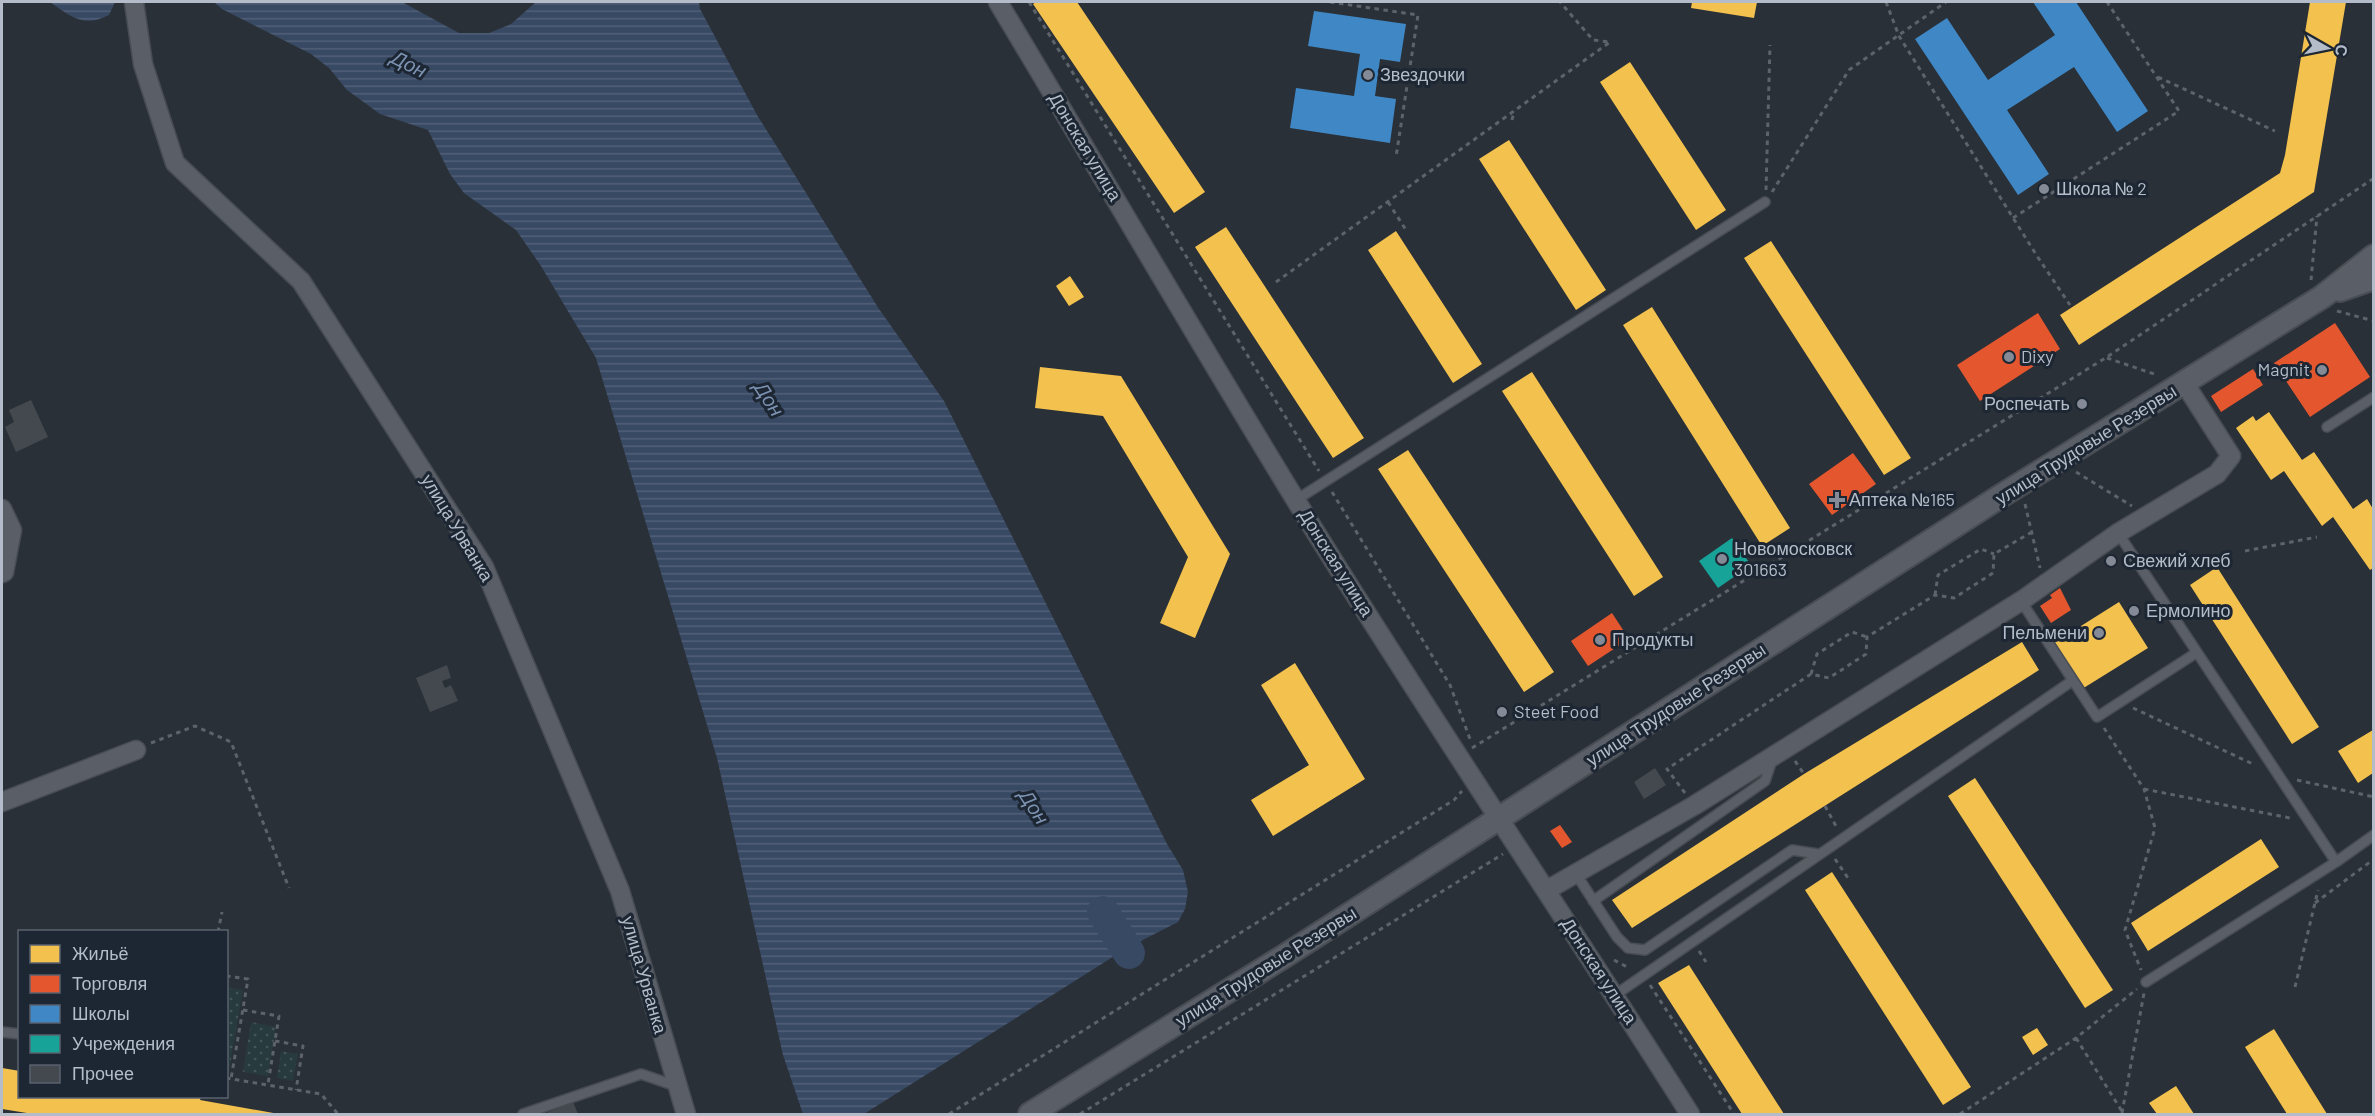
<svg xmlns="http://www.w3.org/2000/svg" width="2375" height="1116" font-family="Barlow,sans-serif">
<defs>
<pattern id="park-dots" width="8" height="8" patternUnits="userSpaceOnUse" patternTransform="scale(1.5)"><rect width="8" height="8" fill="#273a3e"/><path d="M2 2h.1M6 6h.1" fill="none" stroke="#445559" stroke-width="1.8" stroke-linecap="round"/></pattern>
<pattern id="water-rules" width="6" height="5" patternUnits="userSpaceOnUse" patternTransform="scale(1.5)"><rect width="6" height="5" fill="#384963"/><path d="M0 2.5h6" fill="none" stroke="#526178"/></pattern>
</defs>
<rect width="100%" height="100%" fill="#2a3038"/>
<path fill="url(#park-dots)" d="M226,987L243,990L229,1071L226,1070Z
M251,1022L276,1027L268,1076L243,1072Z
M281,1051L298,1054L293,1081L277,1078Z"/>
<path fill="url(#water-rules)" d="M50,2H115L109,15C84,28 71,17 50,2Z
M214,2H402L459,33H489L511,24L536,2H699L700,9L757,115L879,309L944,401L1167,844L1183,870L1188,892L1185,909L1178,922L1127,948L864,1114H803L783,1055L717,758L596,358L541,266L516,230L464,193L450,174L428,130L380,114L347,90L329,68L311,54L222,9Z"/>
<path fill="#f2c14e" d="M1036,2H1077L1205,192L1174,213L1033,4Z
M1692,2H1757L1754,18L1691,8Z
M2310,2H2346L2314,192L2079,345L2060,315L2280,173L2285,155Z
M1630,62L1726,210L1696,230L1600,82Z
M1509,140L1606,290L1576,310L1479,159Z
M1226,227L1364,438L1333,458L1195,247Z
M1396,231L1482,364L1453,383L1368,250Z
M1771,241L1911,458L1884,475L1744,258Z
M1070,276L1084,297L1069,306L1056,286Z
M1652,307L1790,528L1762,546L1623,325Z
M1040,367L1121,376L1230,554L1195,638L1160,623L1188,557L1103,416L1035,408Z
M1532,372L1663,577L1634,596L1502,391Z
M2269,412L2302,460L2314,452L2353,509L2367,499L2373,509V568L2370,570L2333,517L2322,526L2284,471L2271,480L2236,428L2253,416L2256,421Z
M1408,450L1554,672L1524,692L1378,469Z
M2217,567L2319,727L2292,744L2190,585Z
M2119,602L2148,648L2082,689L2054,643Z
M2022,642L2039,670L1632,928L1612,900L1804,774Z
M1295,663L1365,779L1273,836L1251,800L1309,765L1261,685Z
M2373,730V773L2358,783L2338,751Z
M1975,778L2113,990L2085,1008L1948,796Z
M2261,839L2279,867L2148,951L2131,923Z
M1832,872L1971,1087L1943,1105L1805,890Z
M1689,965L1784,1114H1742L1658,983Z
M2037,1028L2048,1045L2033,1055L2022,1037Z
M2274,1029L2327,1114H2287L2245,1047Z
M2,1068L20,1071V1096H201L200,1100L279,1114H33L2,1109Z
M2176,1086L2194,1114H2157L2149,1103Z"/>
<path fill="#e4572e" d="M2038,313L2060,349L1980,401L1957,365Z
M2335,323L2370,377L2310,417L2274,363Z
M2253,369L2263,385L2221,412L2211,396Z
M1853,453L1876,484L1832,515L1809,484Z
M2060,588L2071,610L2051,623L2040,606L2052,598L2050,595Z
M1612,613L1629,639L1588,666L1571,641Z
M1560,825L1572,842L1562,848L1550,831Z"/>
<path fill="#3f88c5" d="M2033,2H2076L2148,111L2117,132L2074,67L2007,110L2049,174L2018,195L1915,39L1947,18L1988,80L2055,35Z
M1314,11L1406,24L1400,62L1380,59L1375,96L1396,99L1390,143L1290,128L1296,88L1354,96L1360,54L1308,46Z"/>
<path fill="#17a398" d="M1732,538L1751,565L1718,588L1699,561Z"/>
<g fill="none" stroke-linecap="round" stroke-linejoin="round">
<path stroke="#384963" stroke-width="32" d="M1103,912L1129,953"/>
</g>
<path fill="#444950" d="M31,400L48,437L16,452L5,427L14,422L9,410Z
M447,665L451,678L442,681L445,688L451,685L458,701L430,712L416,678Z
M1655,768L1666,785L1644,799L1634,782Z
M573,1102L578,1114H544Z"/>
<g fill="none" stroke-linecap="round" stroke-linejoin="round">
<defs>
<path id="service" d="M2327,427L2374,397
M1296,500L1765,202
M2118,533L2336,862
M2021,601L2097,717L2196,653
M1576,874L1617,937L1628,948L1645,950L1792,850L1818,854
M1593,901L1765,781L1772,760
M2146,982L2336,862L2374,835
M1615,995L2072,681
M2,1032L20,1034
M523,1114L641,1074L676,1086"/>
<path id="minor" d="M134,2L143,64L175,163L301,281L484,567L620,891L686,1114
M998,2C1097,167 1194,334 1295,499C1423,707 1560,909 1690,1114
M2,509L12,530L4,572L2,573
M2,802L136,750
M1547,890L1695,805L2021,601L2118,533L2217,474L2231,456L2185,384"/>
<path id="tertiary" d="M2340,290L2374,278
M1030,1114L1283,957L2001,496L2322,297L2374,256"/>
</defs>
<use href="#service" stroke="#484c53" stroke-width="12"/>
<use href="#minor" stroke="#484c53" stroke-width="21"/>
<use href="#tertiary" stroke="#484c53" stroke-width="26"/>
<path stroke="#5d636a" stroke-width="3" stroke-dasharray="4.5 4.5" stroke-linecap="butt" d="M1029,2L1319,471
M1330,2L1418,15L1396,157
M1886,2L1899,36L2037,256L2070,305
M2158,77L2275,131
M1512,120L1514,111
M1766,190L1770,45
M1772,192L1849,70L1946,2
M1388,202L1406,230
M2013,218L2179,111L2107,2
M2311,280L2317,216
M1276,282L1610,42L1593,40L1560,2
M2337,311L2374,321
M2107,358L2157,375
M2076,472L2132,506
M1332,492L1450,685L1470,739
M2025,504L2040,568
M2245,551L2317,537
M1935,595L1938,575L1981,549L1994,554
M1811,674L1817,654L1852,632L1867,637
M2133,708L2255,765
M2104,728L2144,789L2155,828L2125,930L2141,970
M151,743L195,726L231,742L289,888
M1472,748L2107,357L2374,178
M1795,761L1804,774
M2297,780L2374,797
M2144,789L2290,818
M1685,793L1667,769L1811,674L1829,678L1866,654L1867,637L1935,595L1954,598L1993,573L1994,554L2032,532
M1825,806L1837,828
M1835,859L1848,878
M2315,903L2374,859
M218,932L222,912
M1699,951L1706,962
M1614,960L1629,968
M226,976L248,979L231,1079
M1650,985L1734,1114
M2295,987L2318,890
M243,1010L279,1016L268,1084
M2076,1038L2123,1113
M275,1041L303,1046L296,1090
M226,1078L321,1094L338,1114
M2122,1113L2144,993
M949,1114L1454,800L1462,791
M1080,1114L1503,854
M1960,1114L2076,1038L2137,989"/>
<use href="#service" stroke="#5a5e66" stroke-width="9"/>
<use href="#minor" stroke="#5a5e66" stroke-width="18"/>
<use href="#tertiary" stroke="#5a5e66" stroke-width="22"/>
</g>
<g fill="#848b96" stroke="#1d2633" stroke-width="2">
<circle cx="1368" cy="75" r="6"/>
<circle cx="2044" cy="189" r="6"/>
<circle cx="2009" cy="357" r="6"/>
<circle cx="2322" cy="370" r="6"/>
<circle cx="2082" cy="404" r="6"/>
<path d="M1834 491h6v6h6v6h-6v6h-6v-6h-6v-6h6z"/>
<circle cx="1722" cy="559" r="6"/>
<circle cx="2111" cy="561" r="6"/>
<circle cx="2134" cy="611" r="6"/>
<circle cx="2099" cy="633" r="6"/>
<circle cx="1600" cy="640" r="6"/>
<circle cx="1502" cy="712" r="6"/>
</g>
<g text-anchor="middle" stroke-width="6" stroke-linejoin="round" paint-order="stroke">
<g font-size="18" fill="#b4bcc9" stroke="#1d2633" text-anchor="start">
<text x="1380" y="81">Звездочки</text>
<text x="2056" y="195">Школа № 2</text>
<text x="2021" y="363">Dixy</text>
<text x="2310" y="376" text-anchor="end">Magnit</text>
<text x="2070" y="410" text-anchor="end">Роспечать</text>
<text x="1849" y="506">Аптека №165</text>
<text x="1734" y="555">Новомосковск<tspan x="1734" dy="21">301663</tspan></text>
<text x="2123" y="567">Свежий хлеб</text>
<text x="2146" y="617">Ермолино</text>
<text x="2087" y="639" text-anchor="end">Пельмени</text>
<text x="1612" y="646">Продукты</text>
<text x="1514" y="718">Steet Food</text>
</g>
<g font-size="18" fill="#b4bcc9" stroke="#1d2633">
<text transform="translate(1085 147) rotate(59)" y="6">Донская улица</text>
<text transform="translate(2086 445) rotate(-32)" y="6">улица Трудовые Резервы</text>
<text transform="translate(457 528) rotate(59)" y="6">улица Урванка</text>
<text transform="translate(1336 563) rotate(58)" y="6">Донская улица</text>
<text transform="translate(1676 705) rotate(-33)" y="6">улица Трудовые Резервы</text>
<text transform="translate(1266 967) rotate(-32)" y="6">улица Трудовые Резервы</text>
<text transform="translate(1599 971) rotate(57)" y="6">Донская улица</text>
<text transform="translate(644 975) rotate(74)" y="6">улица Урванка</text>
</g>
<g font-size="20" font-style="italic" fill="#7c92b1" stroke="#1d2633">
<text transform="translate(409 64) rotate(26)" y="7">Дон</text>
<text transform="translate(769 399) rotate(57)" y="7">Дон</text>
<text transform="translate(1034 807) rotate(57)" y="7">Дон</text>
</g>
</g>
<rect width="2375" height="1116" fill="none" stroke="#b4bcc9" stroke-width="6"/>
<rect x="18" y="930" width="210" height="168" fill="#1d2633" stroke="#59626f" stroke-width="1.5"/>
<rect x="30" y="945" width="30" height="18" fill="#f2c14e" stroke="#59626f" stroke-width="1.5"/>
<text x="72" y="960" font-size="18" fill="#b4bcc9">Жильё</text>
<rect x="30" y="975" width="30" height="18" fill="#e4572e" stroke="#59626f" stroke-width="1.5"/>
<text x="72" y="990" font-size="18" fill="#b4bcc9">Торговля</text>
<rect x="30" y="1005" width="30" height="18" fill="#3f88c5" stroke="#59626f" stroke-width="1.5"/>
<text x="72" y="1020" font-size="18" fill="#b4bcc9">Школы</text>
<rect x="30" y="1035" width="30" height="18" fill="#17a398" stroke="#59626f" stroke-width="1.5"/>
<text x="72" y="1050" font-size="18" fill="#b4bcc9">Учреждения</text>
<rect x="30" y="1065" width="30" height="18" fill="#444950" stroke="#59626f" stroke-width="1.5"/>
<text x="72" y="1080" font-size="18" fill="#b4bcc9">Прочее</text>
<g transform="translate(2327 48) rotate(99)" stroke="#1d2633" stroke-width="4.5" paint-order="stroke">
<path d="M0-4.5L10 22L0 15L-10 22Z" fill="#b4bcc9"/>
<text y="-9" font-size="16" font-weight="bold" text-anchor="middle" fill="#b4bcc9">С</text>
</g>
</svg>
